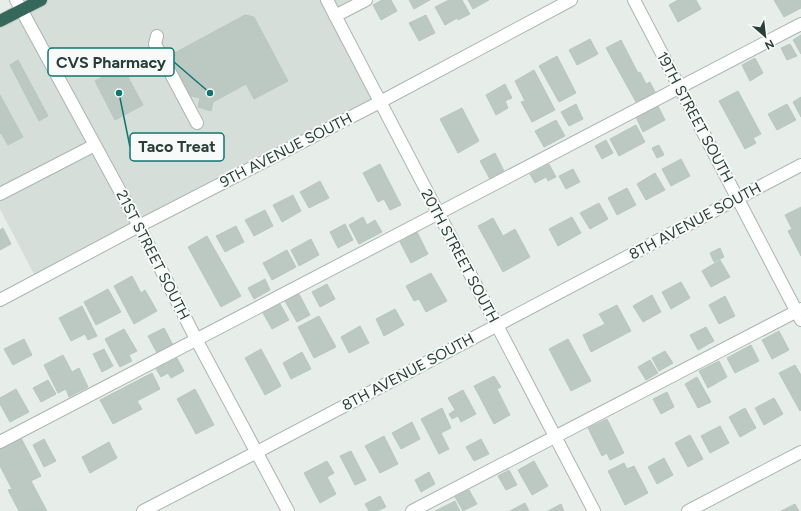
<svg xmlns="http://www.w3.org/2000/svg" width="801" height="511" font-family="Figtree,sans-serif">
<rect width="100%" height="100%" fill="#e7eeea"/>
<path fill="#d5ded9" d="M41,0H366L335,16L380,102L37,280L0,209V22Z"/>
<path fill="#bcc9c3" stroke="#b9c7c1" d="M382,0H391L397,11L381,20L373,5Z
M409,0H430L414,9Z
M449,0H462L470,14L458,20L457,18L445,25L435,7Z
M468,0H489L473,9Z
M678,0H696L701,9L678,22L669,5Z
M774,0H801V8L784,17Z
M245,15L254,17L288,81L254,99L246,84L213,102L211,111L198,107L200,98L191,96L169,56Z
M426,15L435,33L419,41L409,23Z
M801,35V54L793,40Z
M590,39L598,54L577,65L569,50Z
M621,40L638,73L640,72L646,84L650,82L655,92L636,102L606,48Z
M790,44L797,56L787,60L781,48Z
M557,56L576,93L559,102L539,66Z
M755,58L763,73L750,81L742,65Z
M18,60L48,116L39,121L10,65Z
M122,66L143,105L115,120L95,81Z
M534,70L555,110L532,122L521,102L525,101L515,81Z
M505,84L512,98L505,101L508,108L496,115L486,95Z
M738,91L761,134L753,138L756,143L745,149L719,101Z
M0,95L23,137L8,145L1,133L0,134Z
M801,97V117L793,102Z
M576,104L583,119L569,126L561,112Z
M787,104L796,120L777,130L768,114Z
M658,106L665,120L643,132L636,117Z
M462,108L479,141L458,153L440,119Z
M556,120L565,136L544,147L535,131Z
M636,125L645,142L619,156L610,139Z
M606,140L613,153L602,159L595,146Z
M659,145L664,155L657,158L652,148Z
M495,153L504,171L490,179L480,161Z
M681,159L690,176L671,186L662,169Z
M380,164L401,205L390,210L384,199L378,202L363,173Z
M549,164L556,177L548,181L546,177L535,183L530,174Z
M573,169L580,182L566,189L559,176Z
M655,173L665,190L646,200L637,184Z
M320,181L329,198L309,208L300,192Z
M627,188L636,205L617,215L608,198Z
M293,195L301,211L282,222L273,205Z
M599,203L608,219L590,229L580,213Z
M801,207V256L788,231L792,229L785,215Z
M265,210L273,226L254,236L245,220Z
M363,217L367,225L375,220L382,232L359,244L349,225Z
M572,217L581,233L558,246L549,229Z
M493,218L503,236L515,229L530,257L503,272L478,226Z
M345,224L353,240L338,248L330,232Z
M236,226L244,242L225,252L216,236Z
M3,228L11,244L0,250V230Z
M417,232L428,254L411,263L400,242Z
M207,236L241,296L221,307L188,247Z
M311,239L319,255L299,266L291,250Z
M720,248L724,257L714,262L710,253Z
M287,250L296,267L272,280L263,263Z
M720,260L730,277L711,287L702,271Z
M431,273L447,301L426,312L419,299L414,301L406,286Z
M132,276L141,293L145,290L157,311L134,324L114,286Z
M265,279L270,290L254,299L248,288Z
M681,282L690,298L671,309L662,292Z
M327,284L335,299L320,307L312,292Z
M108,289L121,312L96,325L84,302Z
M299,294L310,315L297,322L285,301Z
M652,295L661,312L643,322L633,306Z
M725,296L735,316L719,324L709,305Z
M280,304L289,320L272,329L263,313Z
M617,305L631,331L591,352L583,335L605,324L599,314Z
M82,306L97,336L88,340L85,334L71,341L59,318Z
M395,309L404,325L384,336L376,319Z
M319,316L336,347L314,358L298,327Z
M360,326L369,343L349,353L341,337Z
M706,327L714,341L698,350L690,335Z
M164,328L173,345L157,353L148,336Z
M124,329L137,351L129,355L132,361L120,367L105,339Z
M779,331L789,350L772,359L762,340Z
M24,339L32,355L13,365L4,349Z
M568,339L591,381L571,391L549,349Z
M751,345L759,361L735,373L727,358Z
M104,349L113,366L102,372L93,354Z
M261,349L281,386L265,395L245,358Z
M665,351L673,363L659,371L652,358Z
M302,352L311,369L291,379L283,363Z
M63,355L72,372L79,368L88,387L69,397L66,389L58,393L44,365Z
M177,358L184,371L171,378L168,373L161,377L156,369Z
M650,360L658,373L646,380L638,367Z
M719,361L727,377L708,388L699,371Z
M795,365L801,375V410L800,411L779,373Z
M152,373L160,389L137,401L142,409L113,424L100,400Z
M494,376L501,387L497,389L510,415L494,424L474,386Z
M697,377L711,402L698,408L685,384Z
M48,380L56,394L41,402L33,388Z
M16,389L29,412L10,422L0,404V398Z
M195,389L214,425L196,434L177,399Z
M463,390L476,414L461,422L458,416L452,419L449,414L455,410L448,398Z
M667,392L674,407L661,414L653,399Z
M774,398L783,414L764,425L755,408Z
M442,408L451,428L441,433L449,449L439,454L421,419Z
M745,408L756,428L740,437L729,417Z
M607,419L624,453L610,460L607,453L602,456L588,428Z
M412,422L420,439L401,449L392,433Z
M720,426L729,443L710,453L701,436Z
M690,435L703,459L688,467L675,443Z
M384,436L398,464L380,473L365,446Z
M21,438L41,476L31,481L47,511H19L8,490L12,489L0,466V449Z
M44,439L56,461L44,467L33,445Z
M481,439L489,454L474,461L466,447Z
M109,442L117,458L90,473L82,457Z
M351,451L366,480L355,485L340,456Z
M664,458L673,475L657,484L648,467Z
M327,461L334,473L327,477L336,494L320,503L304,473Z
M534,461L548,486L532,495L518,470Z
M624,463L627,469L634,466L648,493L625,505L608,471Z
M509,470L517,485L506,490L498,476Z
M429,472L435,484L421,492L415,480Z
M469,490L477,504L463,511L455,497Z
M380,496L386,507L377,511H369L365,504Z
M455,501L460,511H435Z
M525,503L529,511H510Z
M561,504L564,511H548Z
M795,504L799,511H781Z"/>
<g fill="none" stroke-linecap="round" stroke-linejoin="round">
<defs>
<path id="minor" d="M16,0L139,226L196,339L288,511
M327,0L594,511
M634,0L801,320
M335,16L366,0
M157,36L155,44L197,123
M0,194L95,145
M0,300L139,226L380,102L571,0
M0,442L801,24
M143,511L257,452L801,165
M412,511L801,309
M688,511L801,452"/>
<path id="highway" d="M0,21L41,0"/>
</defs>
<use href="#minor" stroke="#aab6b1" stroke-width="14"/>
<use href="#highway" stroke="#c3c9c7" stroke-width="14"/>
<use href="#minor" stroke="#fff" stroke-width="12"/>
<use href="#highway" stroke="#35685b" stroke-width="12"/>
</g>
<g text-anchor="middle" stroke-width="4" stroke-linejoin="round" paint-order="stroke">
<g font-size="15" fill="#273f37" stroke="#f7faf9">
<text transform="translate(695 117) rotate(62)" y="5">19TH STREET SOUTH</text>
<text transform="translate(286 150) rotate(-27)" y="5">9TH AVENUE SOUTH</text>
<text transform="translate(695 221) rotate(-28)" y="5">8TH AVENUE SOUTH</text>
<text transform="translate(153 255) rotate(63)" y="5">21ST STREET SOUTH</text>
<text transform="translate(460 256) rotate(62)" y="5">20TH STREET SOUTH</text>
<text transform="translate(408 372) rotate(-28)" y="5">8TH AVENUE SOUTH</text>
</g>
</g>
<path fill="none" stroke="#0f766e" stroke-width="1.5" d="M210 93L174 62M119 93L130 147"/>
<g fill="#0f766e" stroke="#f7faf9" stroke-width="1.5">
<circle cx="210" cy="93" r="4"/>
<circle cx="119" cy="93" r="4"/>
</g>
<g fill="#f7faf9" stroke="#0f766e" stroke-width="1.5">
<rect x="48" y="48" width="126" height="28" rx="4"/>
<rect x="130" y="133" width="94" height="28" rx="4"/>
</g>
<g font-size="16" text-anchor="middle" font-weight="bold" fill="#273f37">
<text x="111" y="68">CVS Pharmacy</text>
<text x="177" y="152">Taco Treat</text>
</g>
<g transform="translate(765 36) rotate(152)" stroke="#f7faf9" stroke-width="3" paint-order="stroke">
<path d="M0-3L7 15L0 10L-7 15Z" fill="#273f37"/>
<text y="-6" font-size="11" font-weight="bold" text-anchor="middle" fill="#273f37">N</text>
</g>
</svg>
